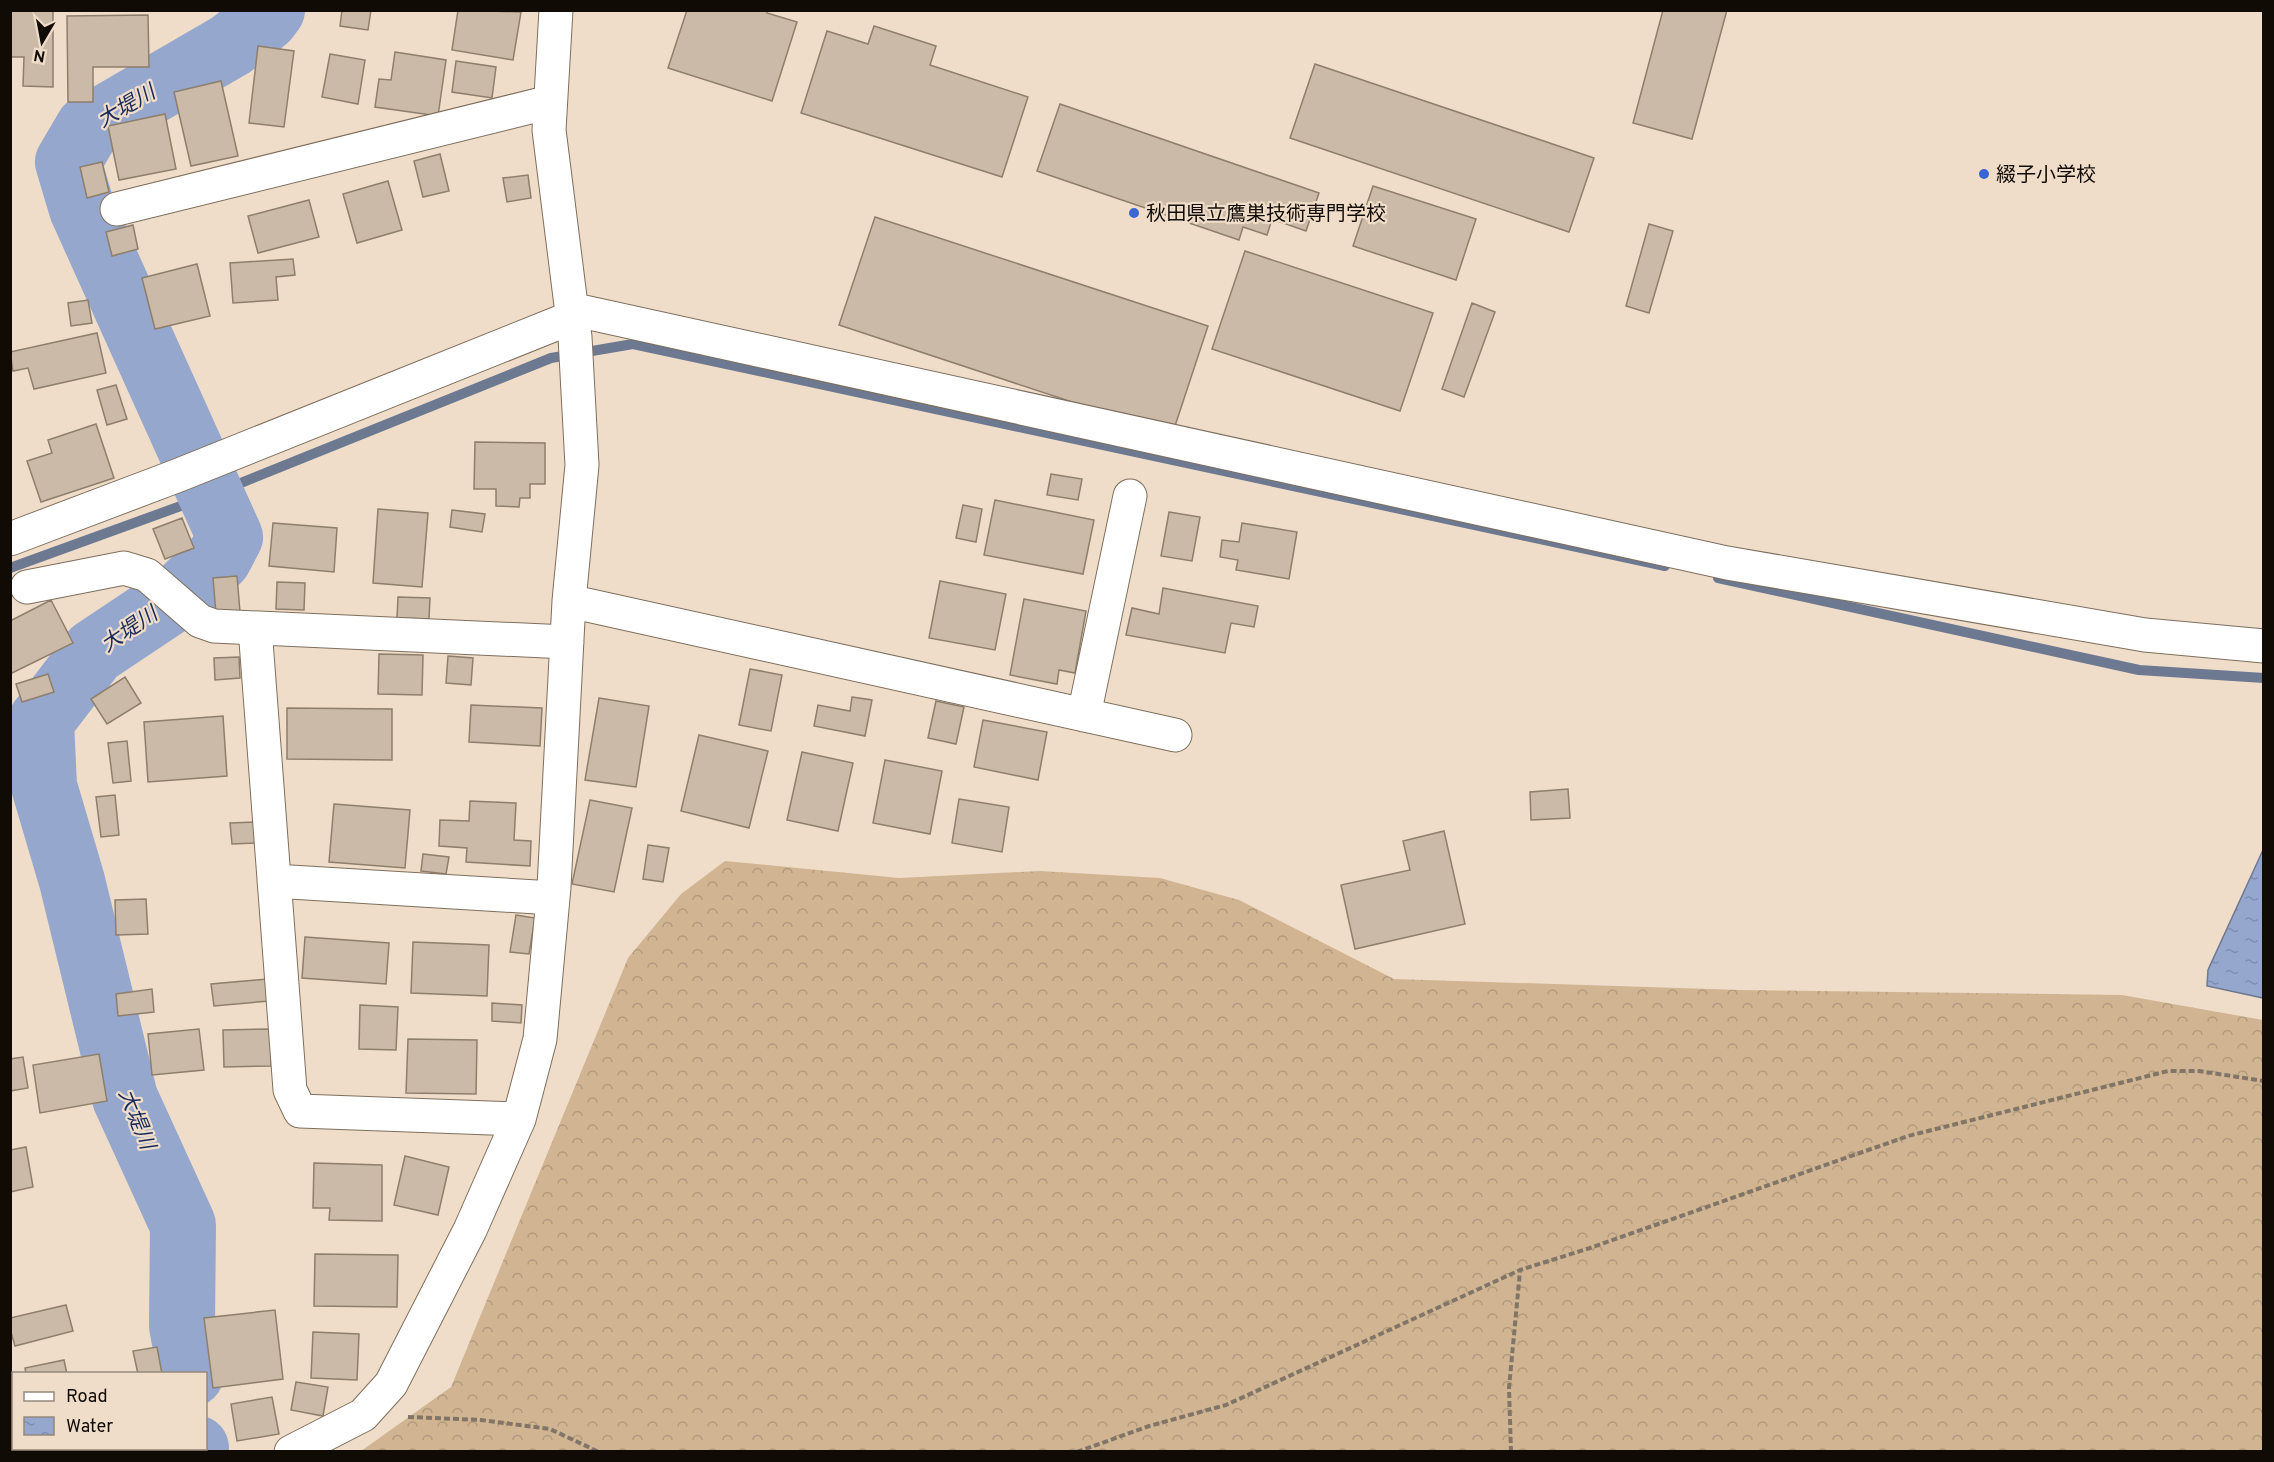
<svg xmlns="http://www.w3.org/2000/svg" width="2274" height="1462" font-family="Overpass,'Noto Sans JP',sans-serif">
<defs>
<pattern id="forest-crowns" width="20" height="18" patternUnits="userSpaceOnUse" patternTransform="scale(1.5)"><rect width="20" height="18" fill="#d1b593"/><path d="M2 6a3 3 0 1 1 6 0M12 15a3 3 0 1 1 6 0" fill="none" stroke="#b29a7d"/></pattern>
<pattern id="water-ripples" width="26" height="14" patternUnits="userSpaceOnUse" patternTransform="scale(1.5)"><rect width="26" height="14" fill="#95a7cd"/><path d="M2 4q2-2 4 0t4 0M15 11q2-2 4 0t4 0" fill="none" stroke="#7f8eaf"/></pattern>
</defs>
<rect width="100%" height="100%" fill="#efddc9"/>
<path fill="url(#forest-crowns)" d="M725,861L899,878L1040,871L1160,878L1239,900L1394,979L1741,990L2122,995L2263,1020V1451H361L451,1387L628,958L681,894Z"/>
<path fill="url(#water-ripples)" stroke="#6d7891" stroke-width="1.5" d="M2263,850V998L2207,986L2208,970Z"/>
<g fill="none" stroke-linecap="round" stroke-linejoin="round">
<path stroke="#6d7891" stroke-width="10" d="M10,568L211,495L551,358L633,344L1665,566
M1718,578L2139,670L2264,678"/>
<path stroke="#95a7cd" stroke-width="66" d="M191,1374L182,1326L183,1225L125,1098L72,881L44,786L41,721L94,652L181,594L219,558L230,537L82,209L68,162L88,128L231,45L266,18L272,10
M195,1452L196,1448"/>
</g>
<path fill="#cbbaa7" stroke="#8e7e6c" stroke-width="1.5" d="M10,10H53V87L23,86L24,57H10Z
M342,10H371L368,30L340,26Z
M458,10L521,12L513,60L452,50Z
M687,10H767V13L797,22L772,101L668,68Z
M1663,10H1727L1692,139L1633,123Z
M148,15L149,67H93V102H68L67,16Z
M874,26L936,46L930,65L1028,97L1002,177L801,113L827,31L868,44Z
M258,46L294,51L284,127L249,123Z
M395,52L446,60L438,116L375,107L379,79L391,80Z
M330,54L365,60L358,104L322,97Z
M456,61L496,67L492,98L452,92Z
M1315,64L1594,158L1569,232L1290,138Z
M221,81L238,156L191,166L174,92Z
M1060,104L1319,193L1306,231L1272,219L1267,235L1243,227L1239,240L1037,171Z
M165,114L176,169L119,180L108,126Z
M440,154L449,191L423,197L414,161Z
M102,162L109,192L87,198L80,167Z
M528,175L531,198L507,202L503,178Z
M388,181L402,230L357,243L343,194Z
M1373,186L1476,219L1456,280L1353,246Z
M309,200L319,237L258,253L248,216Z
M875,217L1208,326L1172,435L839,325Z
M1649,224L1673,231L1649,313L1626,306Z
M133,225L138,249L112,256L106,232Z
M1245,251L1433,313L1400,411L1212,349Z
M293,259L295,275L276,277L278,300L233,303L230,263Z
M197,264L210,316L155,329L142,278Z
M88,300L92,323L71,326L68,303Z
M1472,303L1495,312L1464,397L1442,389Z
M97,333L106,373L34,389L28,368L13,371L10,352Z
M116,385L127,419L107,425L97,390Z
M96,424L114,478L41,502L27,461L52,453L48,440Z
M475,442L545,443V484H530V498H520L519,507L496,506V489H474Z
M1051,474L1082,479L1078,500L1047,495Z
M995,500L1094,520L1083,574L984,555Z
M963,505L982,509L976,542L956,538Z
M378,509L428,513L422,587L373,583Z
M452,510L485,514L482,532L450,527Z
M1169,512L1200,517L1192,561L1161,556Z
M182,518L194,548L165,559L153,529Z
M273,523L337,528L334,572L269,566Z
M1242,523L1297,532L1289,579L1236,570L1238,560L1220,557L1222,540L1239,542Z
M237,576L240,612L216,614L213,578Z
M940,581L1006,594L995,650L929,638Z
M277,582L305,583L304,610L276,609Z
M1163,588L1258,606L1254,627L1231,623L1225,653L1126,635L1132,608L1159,614Z
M398,597L430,598L429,619L397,618Z
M1024,599L1086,611L1075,673L1059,670L1057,684L1010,675Z
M51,600L73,643L10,674V621Z
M379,654L423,655L422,695L378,694Z
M448,656L473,658L471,685L446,683Z
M239,657L240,678L215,680L214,658Z
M750,669L782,675L771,731L739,725Z
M48,674L54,692L22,702L16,684Z
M125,677L141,703L107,724L91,699Z
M852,697L872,700L865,736L814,726L818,705L850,711Z
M599,698L649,706L636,787L585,780Z
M936,701L964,707L956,744L928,738Z
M471,705L542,708L540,746L469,742Z
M287,708L392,709V760L287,759Z
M223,716L227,776L148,782L144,722Z
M983,720L1047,732L1038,780L974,767Z
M699,735L768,751L749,828L681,811Z
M127,741L131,781L113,783L108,743Z
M802,752L853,763L838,831L787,820Z
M885,760L942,771L930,834L873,823Z
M1568,789L1570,818L1531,820L1530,792Z
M115,795L119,835L101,837L96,797Z
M959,799L1009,807L1002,852L952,843Z
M590,800L632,808L614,892L572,884Z
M470,801L516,803L514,840L531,841L530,866L466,862L467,848L439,846L440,820L469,821Z
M334,804L410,810L405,868L329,862Z
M256,822L257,843L232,844L230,823Z
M1444,831L1465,924L1355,949L1341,885L1410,870L1403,841Z
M648,845L669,848L663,882L643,879Z
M423,854L449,857L446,874L421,871Z
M146,899L148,934L116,935L115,900Z
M516,915L535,918L529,954L510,952Z
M305,937L389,943L386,984L302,978Z
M413,942L489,945L487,996L411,993Z
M267,979L269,1001L214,1006L211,984Z
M152,989L154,1012L118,1016L116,994Z
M492,1003L522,1005L521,1023L492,1021Z
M360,1005L398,1007L396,1050L359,1049Z
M199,1029L204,1070L152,1075L148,1034Z
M271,1029V1066L224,1067L223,1030Z
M408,1039L477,1040L476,1094L406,1093Z
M99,1054L107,1101L40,1113L33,1065Z
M23,1057L28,1088L10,1091V1059Z
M26,1147L33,1187L10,1192V1150Z
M405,1156L449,1167L438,1215L394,1205Z
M314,1163L382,1165V1221L329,1220L330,1208H313Z
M315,1254L398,1255L397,1307L314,1306Z
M66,1305L73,1331L15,1346L10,1329V1318Z
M275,1310L283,1379L213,1388L204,1318Z
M313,1332L359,1334L357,1380L311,1378Z
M157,1347L162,1374H138L133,1351Z
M64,1360L67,1374H26L25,1368Z
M296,1382L328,1387L323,1416L291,1410Z
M272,1397L279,1434L237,1441L231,1404Z
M105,1448H146L147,1452H105Z"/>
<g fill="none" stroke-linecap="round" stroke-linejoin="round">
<defs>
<path id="minor" d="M117,209L550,102
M571,309L1727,563L2145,635L2264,646
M10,539L179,475L573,317
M27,587L124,568L147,575L200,621L214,626L567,642
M569,601L1175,735
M255,628L290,1090L300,1111L519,1119
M1084,715L1130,496
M274,881L553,898
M291,1452L363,1415L391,1384L470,1230L519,1119L540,1039L554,887L569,601L582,465L575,337L549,130L556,10"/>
</defs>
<use href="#minor" stroke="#7e6f5d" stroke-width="35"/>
<path stroke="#827568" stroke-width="4" stroke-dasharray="6 3" stroke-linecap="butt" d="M408,1417L481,1420L550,1429L599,1452
M1077,1452L1149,1426L1226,1405L1520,1270L1590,1248L1908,1136L2168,1071H2199L2264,1081
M1511,1452L1509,1388L1520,1271"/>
<use href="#minor" stroke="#fff" stroke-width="33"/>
</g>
<g fill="#3b64d5" stroke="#efddc9" stroke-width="2">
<circle cx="1984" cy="174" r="6"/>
<circle cx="1134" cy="213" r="6"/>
</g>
<g text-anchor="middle" stroke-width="4.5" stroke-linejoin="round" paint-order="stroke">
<g font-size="20" fill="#110b05" stroke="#efddc9" text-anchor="start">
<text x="1996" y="181">綴子小学校</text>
<text x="1146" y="220">秋田県立鷹巣技術専門学校</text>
</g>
<g font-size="21" font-style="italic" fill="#192b5b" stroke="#efddc9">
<text transform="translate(126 106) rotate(-30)" y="7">大堤川</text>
<text transform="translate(129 629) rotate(-34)" y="7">大堤川</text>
<text transform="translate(137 1119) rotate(68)" y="7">大堤川</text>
</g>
</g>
<rect width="2274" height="1462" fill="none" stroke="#110b05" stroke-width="24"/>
<rect x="12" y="1372" width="195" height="78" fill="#efddc9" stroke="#96897b" stroke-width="1.5"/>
<rect x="24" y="1392" width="30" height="9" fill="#ffffff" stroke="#96897b" stroke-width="1.5"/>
<text x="66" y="1402" font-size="18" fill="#110b05">Road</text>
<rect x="24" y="1417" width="30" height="18" fill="url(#water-ripples)" stroke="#96897b" stroke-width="1.5"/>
<text x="66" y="1432" font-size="18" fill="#110b05">Water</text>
<g transform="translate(42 42) rotate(190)" stroke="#efddc9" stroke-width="4.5" paint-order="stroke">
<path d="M0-4.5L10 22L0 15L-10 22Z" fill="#110b05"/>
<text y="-9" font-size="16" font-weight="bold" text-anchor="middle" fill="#110b05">N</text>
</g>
</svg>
